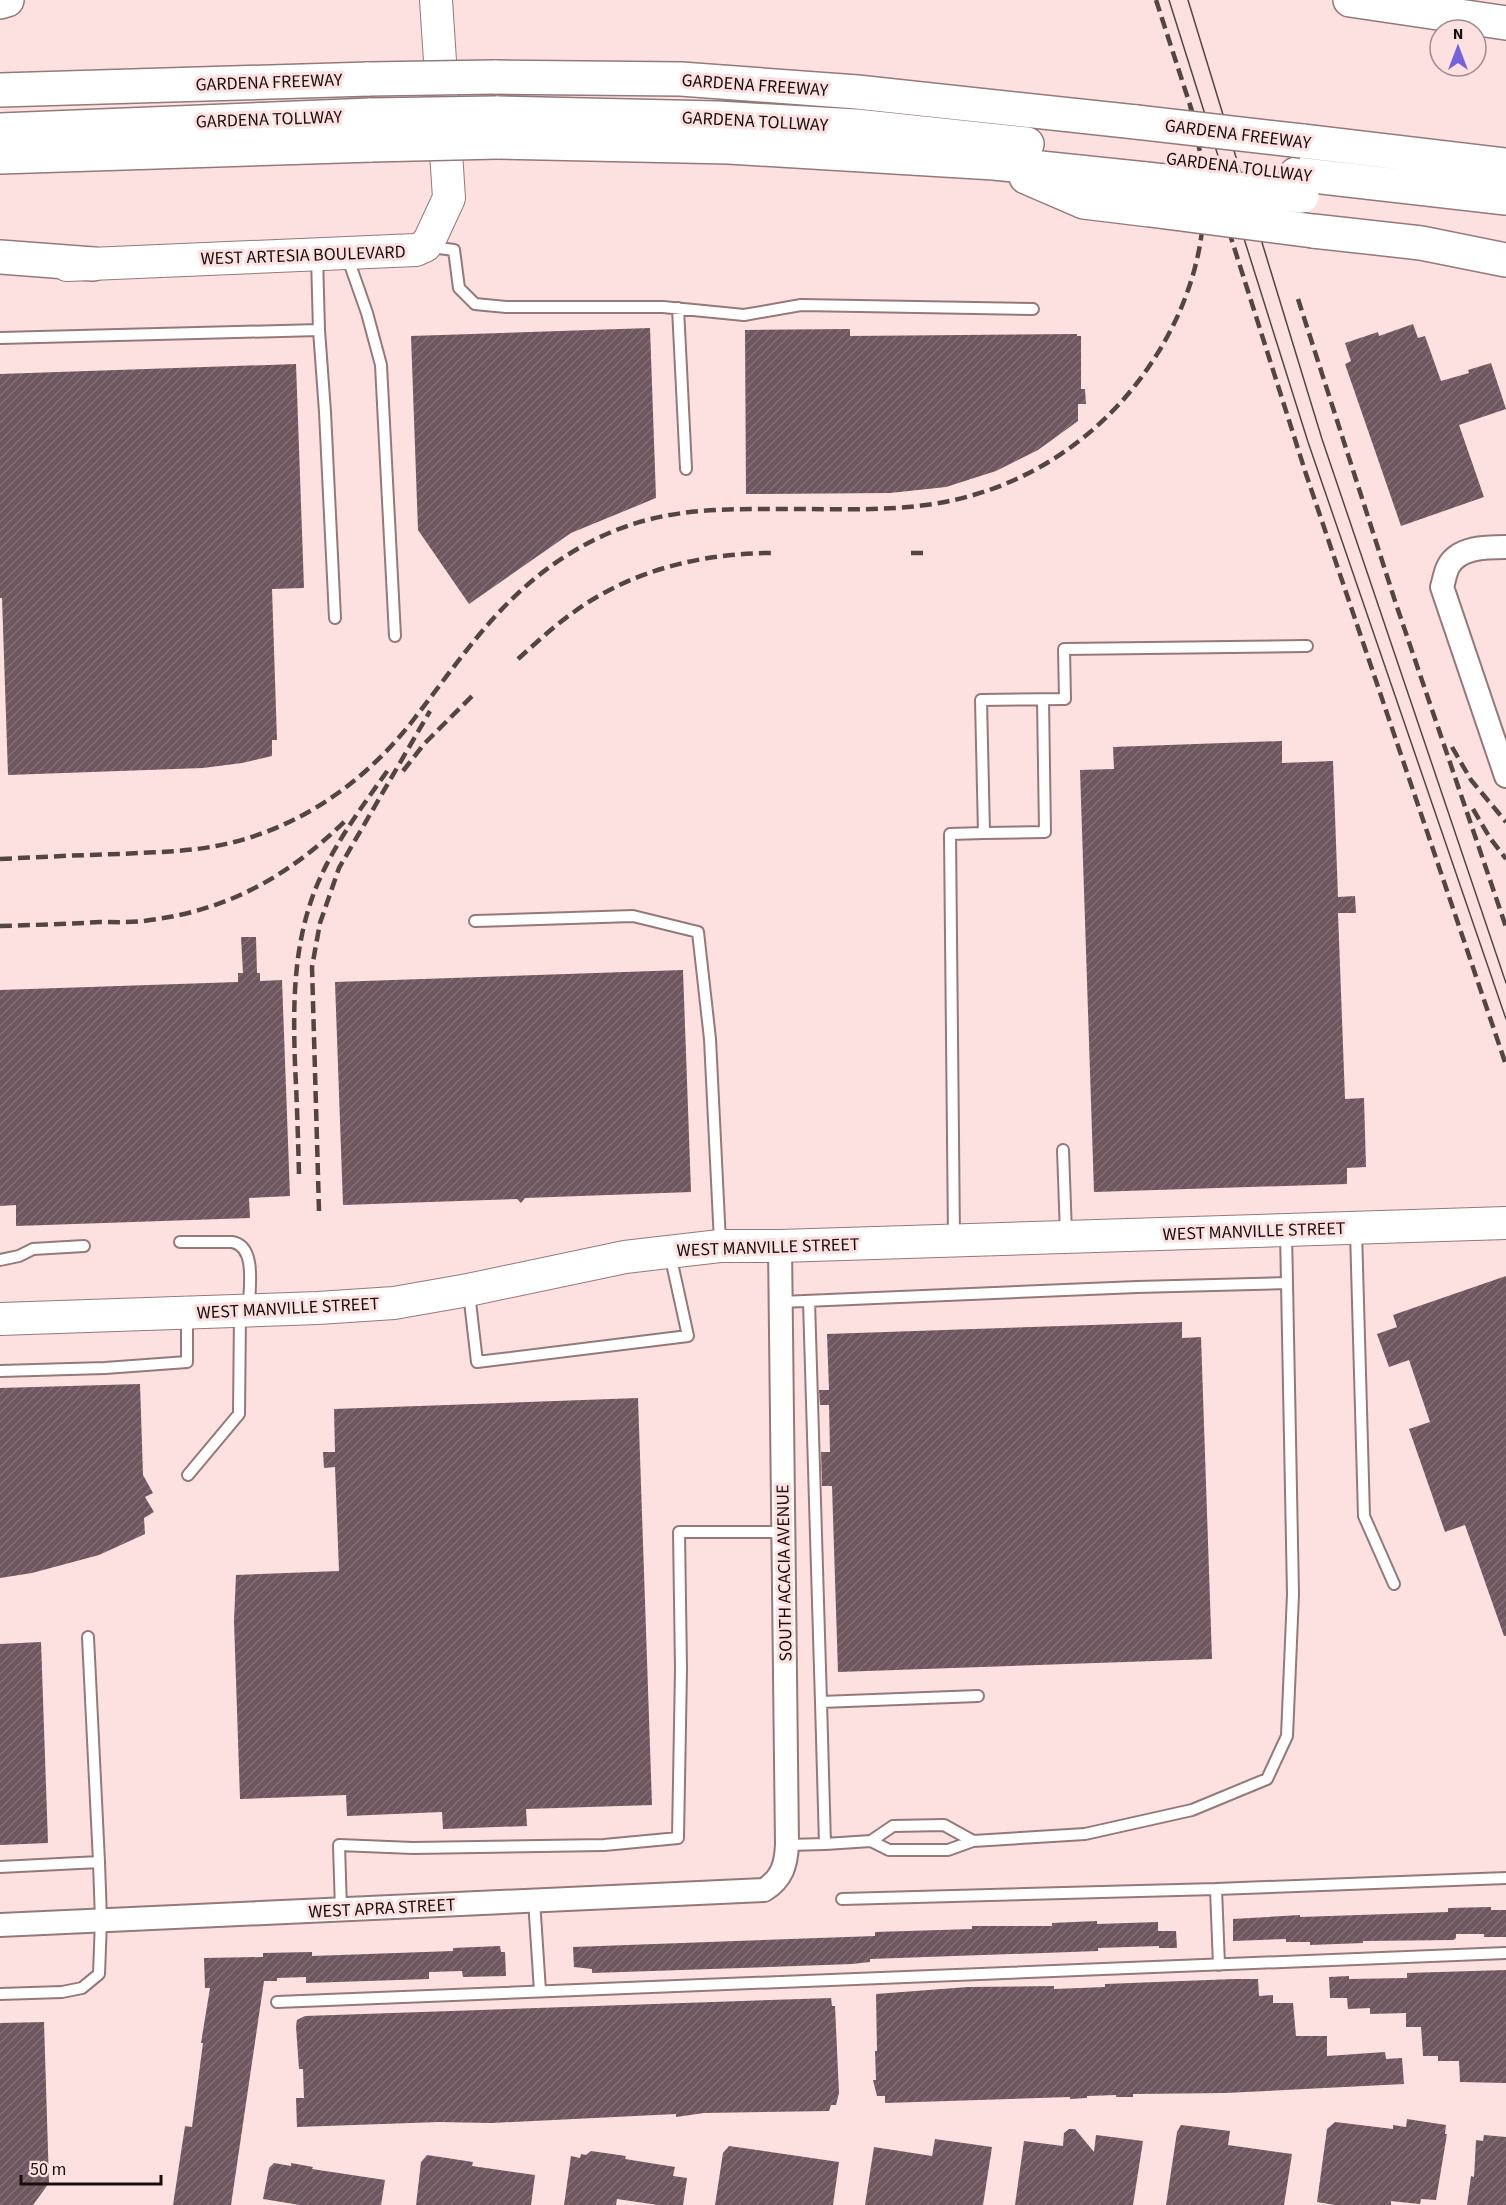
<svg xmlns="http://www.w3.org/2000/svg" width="1506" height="2205" font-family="'Source Sans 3',sans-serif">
<defs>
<pattern id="building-hatch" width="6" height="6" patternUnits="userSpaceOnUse" patternTransform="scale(1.5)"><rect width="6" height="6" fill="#6e575e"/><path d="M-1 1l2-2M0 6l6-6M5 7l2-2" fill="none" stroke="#816f74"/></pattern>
</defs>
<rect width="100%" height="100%" fill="#fde0e0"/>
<path fill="url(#building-hatch)" d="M1413,324L1418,338L1425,336L1441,381L1469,373L1468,370L1491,363L1506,409L1459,425L1484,497L1401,526L1345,364L1351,361L1345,343L1378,332L1379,336Z
M650,328L656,498L571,533L469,604L418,530L411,336Z
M850,329V336L1077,334V336H1081V389H1085L1086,404H1078V421L1038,450L996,471L946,487L890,493L746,494L745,330Z
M296,364L304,588L272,589L277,740H272V756L242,763L203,768L8,775L2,598H0V374Z
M1282,741V763L1333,761L1338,897L1355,896L1356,913H1338L1345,1099L1364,1098L1366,1167L1347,1168V1184L1094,1192L1080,770L1114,769L1113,747Z
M241,937H256L257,973H260V981L282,980L290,1196L249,1198L250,1218L16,1226V1205L0,1206V990L238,982V973H243Z
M683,970L691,1192L525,1198L521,1203L517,1199L343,1205L335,982Z
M1506,1276V1636H1504L1465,1525L1445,1532L1409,1429L1430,1422L1409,1360L1389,1367L1377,1334L1397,1327L1393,1315Z
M1182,1322V1338L1201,1337L1212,1659L838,1672L832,1486H822L821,1452H830L829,1405H820L819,1390H829L827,1334Z
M140,1384L143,1475L153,1493L145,1497L154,1512L144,1518L145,1534L99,1555L32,1573L0,1578V1388Z
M638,1398L652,1805L526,1809L527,1826L443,1829L442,1812L347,1816L346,1795L240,1799L234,1621L236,1575L339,1571L335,1467L324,1468L323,1452H335L334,1409Z
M41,1642L48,1843L0,1845V1644Z
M1491,1907V1910H1506V1937H1484V1934H1456V1938L1454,1940L1363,1941V1943L1310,1945V1942H1286V1939L1233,1941V1919L1300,1915V1917L1448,1912V1908Z
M1097,1921V1924L1158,1922V1931H1176L1177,1948H1159V1946L1098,1948V1951L870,1959V1962L852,1964L741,1968L592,1973V1969L574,1967L573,1947L875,1936V1932L972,1929V1926H1052V1923Z
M500,1946L501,1952H505L506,1976L463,1977L462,1971L429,1972V1979L306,1983V1977L277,1978V1981H264L231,2205H173L185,2126L192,2127L203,2043H201L210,1988H205L204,1958L263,1957V1953L312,1952V1956L453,1951V1948Z
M1506,1970V2083L1460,2082L1459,2061H1438V2056H1423L1421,2027H1406V2013L1370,2014V2008L1348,2009L1347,1998H1330L1329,1977L1349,1976V1979L1407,1978V1973Z
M1234,1979H1258L1259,1996L1273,1995V2003H1293L1296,2036H1327V2056L1385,2052L1386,2059L1402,2058L1404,2084L1225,2093L1133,2094V2097H1116V2095L1087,2096V2098L1070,2099V2097L885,2103V2096H877L873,2080H876L875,2051H877L876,1994L968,1987L1054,1986V1989L1105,1987V1984Z
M831,1998L832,2006H835L839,2093L836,2105H831L829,2111L704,2113L676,2117V2114L491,2123L439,2122L297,2127L296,2098H304L303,2069H299L296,2026L297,2020L305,2016Z
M44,2022L49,2183L33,2205H0V2023Z
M1407,2119L1446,2125L1445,2134H1447L1436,2200L1421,2199L1420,2204L1400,2202L1391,2201V2205H1335L1317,2202L1327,2129L1335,2122L1393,2129V2125L1406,2127Z
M1181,2125L1230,2131L1228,2145L1292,2154L1284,2205H1166L1177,2132Z
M1069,2129H1075L1094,2152L1096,2135L1143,2141L1133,2205H1015L1024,2141L1063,2146L1064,2133Z
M1484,2135L1506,2137V2205H1467L1471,2176L1474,2177L1476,2140L1483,2141Z
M935,2139L992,2147L983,2205H865L874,2147L932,2156Z
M729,2146L839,2162L833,2205H715L723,2153Z
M591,2151L626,2156L625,2159L675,2167L673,2176L687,2178L683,2205H658L617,2199L616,2205H564L571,2156L580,2158L581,2154L586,2155Z
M427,2155L473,2162L472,2166L535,2175L531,2205H416L421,2162Z
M274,2163L291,2166V2163L313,2167L312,2169L385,2180L381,2205H300L263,2199L269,2168Z"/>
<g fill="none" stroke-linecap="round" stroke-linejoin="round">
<defs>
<path id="lane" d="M431,247L454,250L459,288L475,304L506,307H663L744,315L801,305L1033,309
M347,256L367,313L381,365L395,636
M317,257L319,330
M678,308L686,469
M0,338L319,330L325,412L335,618
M984,833L1045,832L1043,700
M475,921L633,916L698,932L710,1039L720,1242
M1063,1150L1066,1234
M1356,1231L1364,1516L1394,1584
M954,1238L950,834L984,833L981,700L1065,699L1064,649L1307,646
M180,1242H232C257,1246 249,1288 249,1307
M0,1260L19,1256L33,1249L84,1246
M469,1293L477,1362L688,1336L670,1254
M809,1301L821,1702
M781,1302L1137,1287L1287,1283
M0,1371L105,1368L187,1362V1316
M188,1475L239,1414L240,1314
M88,1637L99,1862
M973,1841L1085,1834L1192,1810L1267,1779L1287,1736L1293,1594L1286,1231
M825,1844L871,1841L889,1850H948L973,1841L944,1825L893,1826L871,1841
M787,1845L825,1844L821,1702L978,1696
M0,1867L99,1862L101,1920L99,1974L82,1988L62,1992L0,1994
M1216,1889L1506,1878
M842,1899L1216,1889L1219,1965
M534,1900L540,1991
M341,1910L339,1845L413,1848L604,1845L678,1838L681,1669L679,1532H783
M277,2002L1506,1953"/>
<path id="street" d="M1506,547C1486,547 1458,547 1448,567C1445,573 1444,581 1442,587L1506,776
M0,1925L764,1890C782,1879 786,1865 787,1845L780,1246"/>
<path id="secondary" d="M67,265L416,250L425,246L430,239L449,198L436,0
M0,1319L318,1308L394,1303L468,1290L625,1257L720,1246H780L1506,1223"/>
<path id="primary" d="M1350,0L1506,23"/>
<path id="highway" d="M0,2L7,0
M494,77L681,79L857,92L1136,122
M0,90L369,79
M496,113L717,118L856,126L1027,144
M0,130L371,115
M1302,141L1506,165
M497,142L729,147L994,163L1146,179
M0,157L372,145
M1296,174L1506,198
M1026,177L1084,202L1150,210
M1313,231L1421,243L1506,260
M0,257L93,264"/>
</defs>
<use href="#lane" stroke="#93797a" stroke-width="14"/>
<use href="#street" stroke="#93797a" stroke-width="26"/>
<use href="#secondary" stroke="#93797a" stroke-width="34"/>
<use href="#primary" stroke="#93797a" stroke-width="36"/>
<use href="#highway" stroke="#93797a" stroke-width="36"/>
<use href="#lane" stroke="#fff" stroke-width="10"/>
<use href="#street" stroke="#fff" stroke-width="22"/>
<use href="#secondary" stroke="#fff" stroke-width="32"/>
<use href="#primary" stroke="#fff" stroke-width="33"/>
<use href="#highway" stroke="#fff" stroke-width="33"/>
<path stroke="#544545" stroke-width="1.5" d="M1169,0L1308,442L1506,1019
M1188,0L1322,439L1506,983"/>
<path stroke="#544545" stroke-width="4.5" stroke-dasharray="12 6" stroke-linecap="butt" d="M1156,0L1192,111
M1207,162L1306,474L1506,1065
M1298,299L1396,604L1506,927
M911,553H924
M518,659C536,643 554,626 574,612C631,570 703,553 772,553
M1452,747L1471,780L1506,822
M403,771L424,744L476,692
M1473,809L1490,838L1506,859
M0,859C40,857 80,855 120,854C152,852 185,852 216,846C296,831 365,783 414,719C470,647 509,583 594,540C660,507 718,509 790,509C835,509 881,511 926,505C1018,493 1099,441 1150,365C1188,309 1209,243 1203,176C1201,152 1195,128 1190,105
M0,926C33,925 67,924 100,922C117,922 134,923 150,920C230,910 292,874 348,818
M299,1174C298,1138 297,1102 295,1065C293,1005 293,947 315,890C332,847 361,808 388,770
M319,1211L312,967L320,923L339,868L430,711"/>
<defs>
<path id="highway-bridge" d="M369,79L494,77
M371,115L496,113
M1136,122L1302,141
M372,145L497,142
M1146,179L1302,196
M1150,210L1313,231"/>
</defs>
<use href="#highway-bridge" stroke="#93797a" stroke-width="36" stroke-linecap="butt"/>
<use href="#highway-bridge" stroke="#fff" stroke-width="33"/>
</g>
<g text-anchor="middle" stroke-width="6" stroke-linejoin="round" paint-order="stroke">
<g font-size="18" fill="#180e0e" stroke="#fde0e0">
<text transform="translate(269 82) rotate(-2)" y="6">GARDENA FREEWAY</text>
<text transform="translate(755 85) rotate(4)" y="6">GARDENA FREEWAY</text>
<text transform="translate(269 119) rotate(-2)" y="6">GARDENA TOLLWAY</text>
<text transform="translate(755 121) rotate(3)" y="6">GARDENA TOLLWAY</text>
<text transform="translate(1238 134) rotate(7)" y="6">GARDENA FREEWAY</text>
<text transform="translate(1239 167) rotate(7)" y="6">GARDENA TOLLWAY</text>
<text transform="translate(303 255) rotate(-2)" y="6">WEST ARTESIA BOULEVARD</text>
<text transform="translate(1254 1231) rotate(-2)" y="6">WEST MANVILLE STREET</text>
<text transform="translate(768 1247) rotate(-2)" y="6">WEST MANVILLE STREET</text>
<text transform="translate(288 1308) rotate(-3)" y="6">WEST MANVILLE STREET</text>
<text transform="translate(784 1573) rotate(-91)" y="6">SOUTH ACACIA AVENUE</text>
<text transform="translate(382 1908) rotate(-3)" y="6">WEST APRA STREET</text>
</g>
</g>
<g transform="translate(1458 48)"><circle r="28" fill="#fde0e0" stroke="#a18c8c" stroke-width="1.5"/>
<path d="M0-4.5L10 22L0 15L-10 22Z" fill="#7462dc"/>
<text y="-9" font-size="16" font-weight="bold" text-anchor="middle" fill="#180e0e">N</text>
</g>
<path d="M21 2175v9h140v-9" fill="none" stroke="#180e0e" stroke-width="3"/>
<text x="30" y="2175" font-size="18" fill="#180e0e" stroke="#fde0e0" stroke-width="4.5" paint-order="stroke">50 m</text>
</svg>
